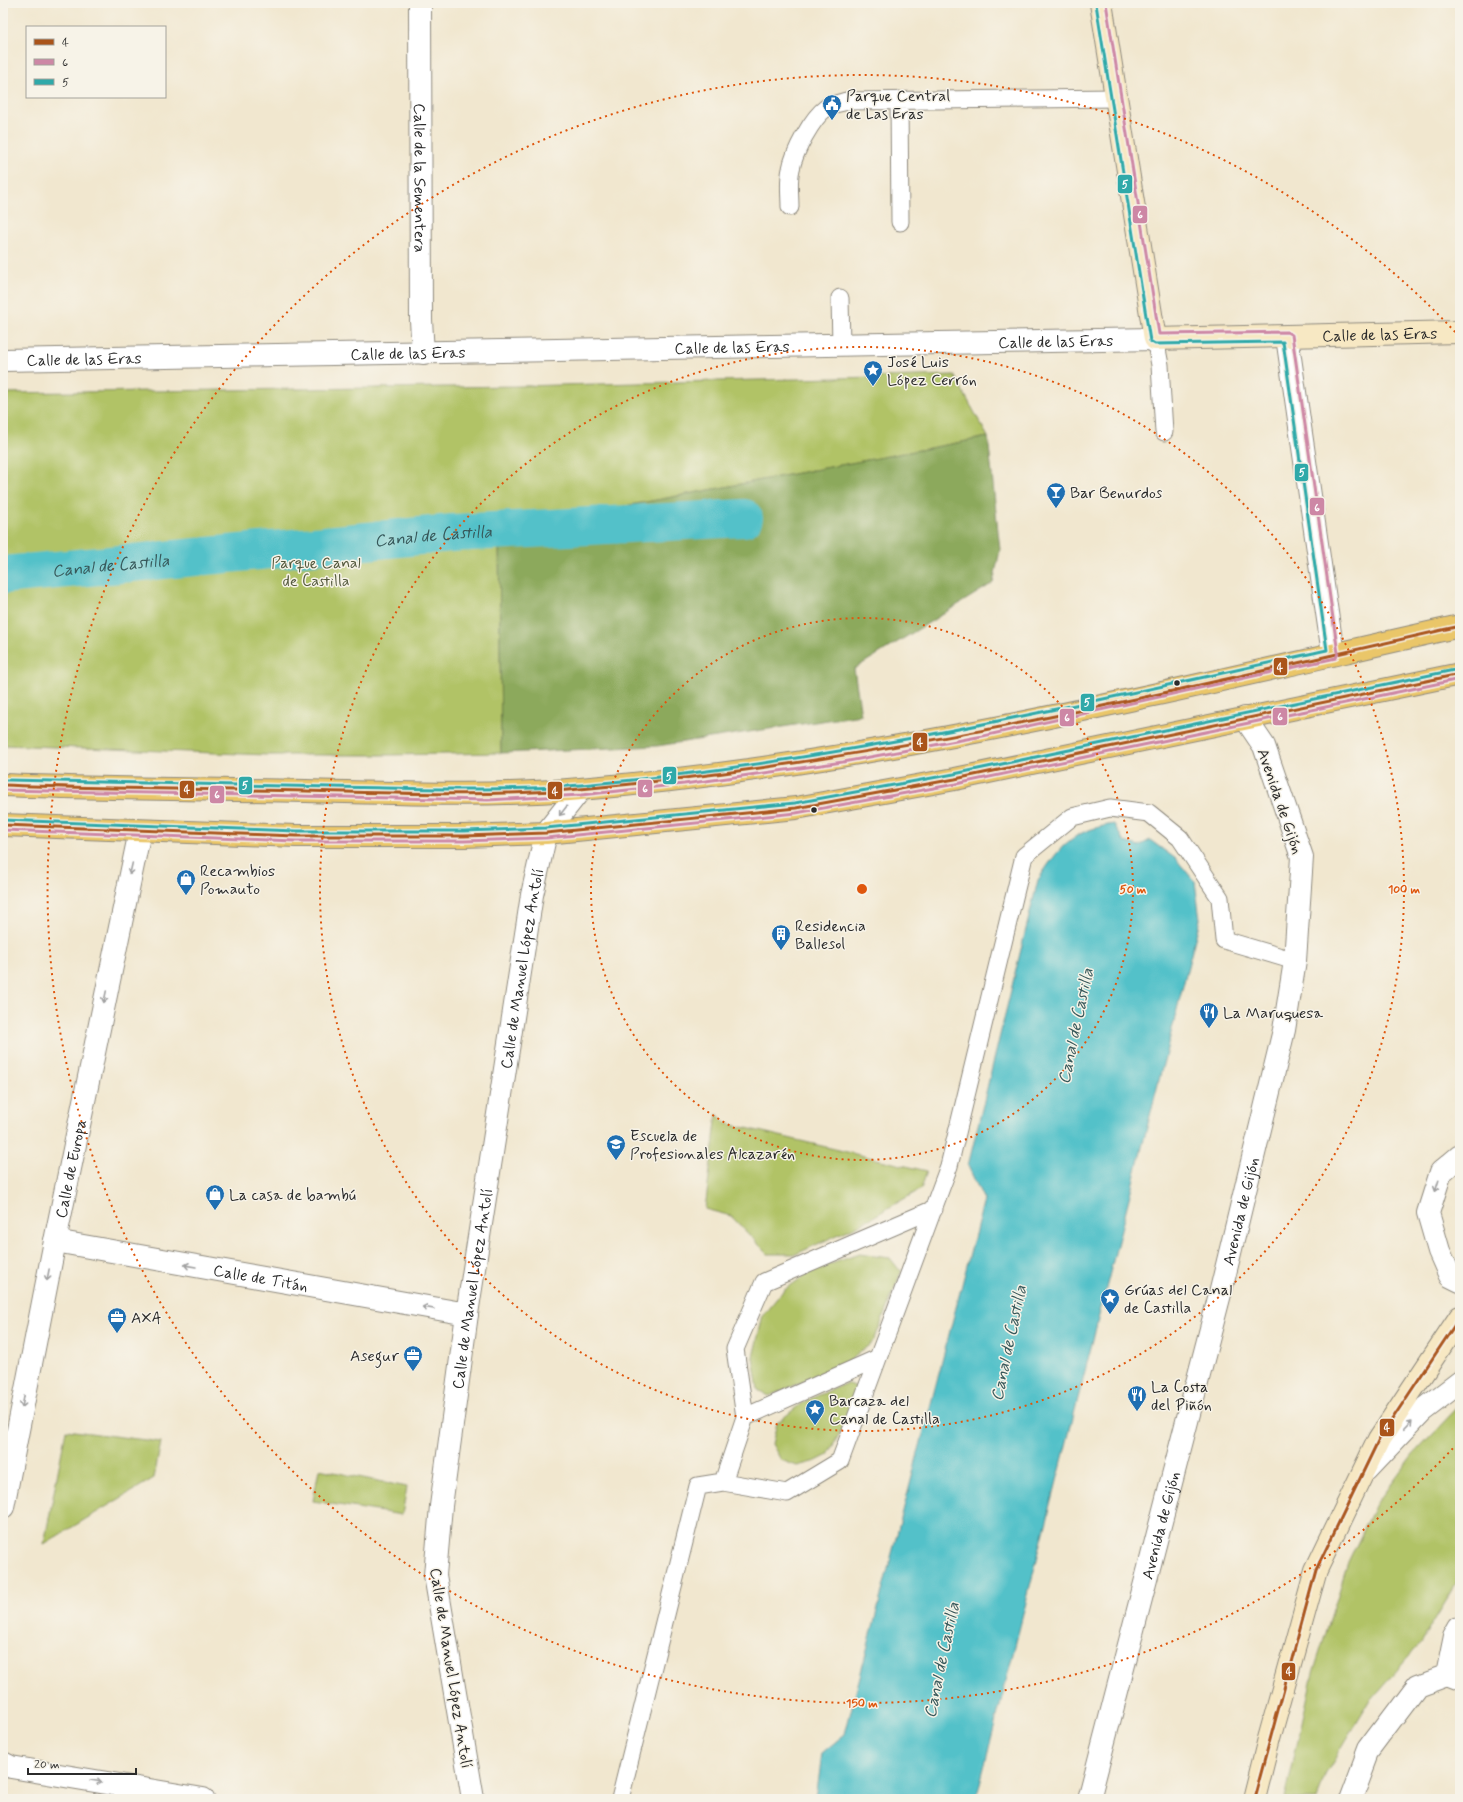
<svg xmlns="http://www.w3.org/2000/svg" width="1463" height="1802" font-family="Mynerve,sans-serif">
<rect width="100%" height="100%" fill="#f7f3e8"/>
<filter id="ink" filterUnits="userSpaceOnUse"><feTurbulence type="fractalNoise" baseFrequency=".025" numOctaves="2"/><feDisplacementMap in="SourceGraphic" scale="8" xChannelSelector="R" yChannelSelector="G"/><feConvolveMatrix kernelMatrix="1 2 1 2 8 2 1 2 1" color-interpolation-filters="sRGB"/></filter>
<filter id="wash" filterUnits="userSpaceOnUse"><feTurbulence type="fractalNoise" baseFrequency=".012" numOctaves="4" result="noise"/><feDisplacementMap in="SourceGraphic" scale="16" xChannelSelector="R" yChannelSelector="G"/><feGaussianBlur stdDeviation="0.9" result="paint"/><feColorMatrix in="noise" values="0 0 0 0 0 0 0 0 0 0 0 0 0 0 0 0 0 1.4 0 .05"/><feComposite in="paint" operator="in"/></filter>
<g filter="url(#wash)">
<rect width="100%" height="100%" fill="#f1e7cf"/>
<path fill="#b1c366" stroke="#6e7748" d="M954,375L988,437L499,530L501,753L389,755H268L3,745V393L519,386Z
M717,1114L725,1123L927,1171L921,1189L859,1225L796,1254H768L731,1216L705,1209Z
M859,1254L890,1258L901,1272L874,1341L846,1364L769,1396L758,1390L753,1357L763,1315L783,1291L811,1271Z
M847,1383L857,1387L845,1423L828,1455L816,1461L797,1466L781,1460L772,1444L777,1423L803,1402Z
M1460,1405V1578L1420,1644L1370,1701L1325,1775L1317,1799H1285L1312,1677L1348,1563L1376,1504L1413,1454Z
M66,1430L161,1442L154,1478L44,1544Z
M319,1469L407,1487L402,1515L313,1501Z"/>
<path fill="#8ca95b" stroke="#5c6a43" d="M988,437L1000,550L993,583L854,669L861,715L657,746L501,753L499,530Z"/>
<path fill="#53c1c9" stroke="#3f767a" d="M1114,824L1124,842L1139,846L1150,840L1176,859L1195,882L1200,919L976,1799H816L822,1753L845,1734L984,1200L968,1166L1038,880C1061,845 1071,831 1114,824Z"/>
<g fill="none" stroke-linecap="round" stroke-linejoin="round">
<path stroke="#53c1c9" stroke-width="38" id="s1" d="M3,575L452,533L744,518"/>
</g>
</g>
<g filter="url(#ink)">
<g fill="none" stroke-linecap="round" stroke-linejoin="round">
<defs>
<path id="service" d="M899,100L900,222
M790,207C790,195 788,181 791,169C794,152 812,118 826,108C832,104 840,103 847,101L1116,98
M840,298L841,345
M1155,339L1160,365L1164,432
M745,1417L878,1358
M723,1482L745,1417L735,1349L764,1282L934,1209
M620,1799L698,1486L723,1482L787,1493L840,1461L878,1358L949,1166L1024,856L1072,817L1110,808L1149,813L1180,838L1220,898L1224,940L1295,961"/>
<g id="minor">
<path id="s2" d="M420,3L421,320L423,353"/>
<path d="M1287,337L1333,654"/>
<path id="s3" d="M3,360L1155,339"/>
<path d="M1460,1156L1441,1172L1428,1213L1439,1251L1450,1276L1460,1281"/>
<path id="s4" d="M55,1241L467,1314"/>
<path d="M1367,1469L1422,1411L1460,1382"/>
<path id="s5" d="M3,1507L55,1241L140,831"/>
<path d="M1460,1627L1455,1636L1447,1675L1460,1680"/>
<path d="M3,1763L11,1767L203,1799"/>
<path id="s6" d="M473,1799L435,1575L441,1506L467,1314L532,895L546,833L580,790"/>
<path id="s7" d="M1089,1799L1220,1294L1284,1030L1295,961L1302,857L1264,746L1245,718"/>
<path d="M1350,1799L1368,1751L1417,1686L1447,1675"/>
</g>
<g id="secondary">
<path id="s8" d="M1101,3L1155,339L1460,332"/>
<path d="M1254,1799L1269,1739L1316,1570L1379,1439L1460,1317"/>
</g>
<path id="trunk" d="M3,785C104,789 205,789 306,791C398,793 489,797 580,789C878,764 1169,691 1460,626
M3,825L296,836H464L546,833L796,808L955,779L1460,674"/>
</defs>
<use href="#service" stroke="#8e897d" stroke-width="19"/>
<use href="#minor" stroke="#8e897d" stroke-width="24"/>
<use href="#secondary" stroke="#8e897d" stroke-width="24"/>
<use href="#trunk" stroke="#8e897d" stroke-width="24"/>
<use href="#service" stroke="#fff" stroke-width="17"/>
<use href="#minor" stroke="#fff" stroke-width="22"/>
<use href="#secondary" stroke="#f7e8c3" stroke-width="22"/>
<use href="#trunk" stroke="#eac669" stroke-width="22"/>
<defs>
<path id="bus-1" d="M3,785C104,789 205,789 306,791C398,793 489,797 580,789C878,763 1169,692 1460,626
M3,825L296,836H464L546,833L796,808L955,779L1460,674
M1254,1799L1316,1570L1379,1439L1460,1317"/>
<path id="bus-2" d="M3,790L488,800L581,795L684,784L843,762L983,736L1336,658L1338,653L1292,335L1287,332L1159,334L1106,3
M3,830L296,841H464L546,838L796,813L956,784L1460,679"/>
<path id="bus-3" d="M3,780C113,782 223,785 332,787C415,788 498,792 581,785C834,763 1080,704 1327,650L1283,342L1155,344L1150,341L1096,4
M3,820L296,831H464L546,828L795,803L954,774L1459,669"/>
</defs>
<use href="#bus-1" stroke="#f7f3e8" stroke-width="6"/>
<use href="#bus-2" stroke="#f7f3e8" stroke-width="6"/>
<use href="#bus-3" stroke="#f7f3e8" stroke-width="6"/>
<use href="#bus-1" stroke="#aa541a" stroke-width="3"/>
<use href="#bus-2" stroke="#cd87a5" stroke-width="3"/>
<use href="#bus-3" stroke="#2fa9a9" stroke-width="3"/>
</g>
<defs><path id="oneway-shaft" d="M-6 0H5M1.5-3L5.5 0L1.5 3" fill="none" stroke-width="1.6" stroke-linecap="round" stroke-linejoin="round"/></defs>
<g stroke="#a0a0a0">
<use href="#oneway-shaft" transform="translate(563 811) rotate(128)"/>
<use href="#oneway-shaft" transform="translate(131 869) rotate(103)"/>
<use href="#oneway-shaft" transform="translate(105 997) rotate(102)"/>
<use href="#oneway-shaft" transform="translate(1437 1186) rotate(107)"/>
<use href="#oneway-shaft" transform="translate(190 1266) rotate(-170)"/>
<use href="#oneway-shaft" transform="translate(48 1275) rotate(101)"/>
<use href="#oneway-shaft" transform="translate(428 1308) rotate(-170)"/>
<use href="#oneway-shaft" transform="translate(23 1402) rotate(101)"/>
<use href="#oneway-shaft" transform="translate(1408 1425) rotate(-46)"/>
<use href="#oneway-shaft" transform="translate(96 1781) rotate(9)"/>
</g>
</g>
<g fill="none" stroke="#df570e" stroke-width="2" stroke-dasharray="2 4">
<circle cx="862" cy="889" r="271"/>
<circle cx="862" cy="889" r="542"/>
<path d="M1457 1444A814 814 0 1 1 1457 334"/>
</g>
<defs>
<symbol id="civic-pin" viewBox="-11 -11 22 30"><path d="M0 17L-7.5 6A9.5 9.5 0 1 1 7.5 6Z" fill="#1f6fb2" stroke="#f7f3e8"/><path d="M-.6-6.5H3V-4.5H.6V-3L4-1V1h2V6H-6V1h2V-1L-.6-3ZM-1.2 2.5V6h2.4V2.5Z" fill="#fff"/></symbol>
<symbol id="sight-pin" viewBox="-11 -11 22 30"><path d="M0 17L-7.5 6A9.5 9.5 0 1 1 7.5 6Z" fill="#1f6fb2" stroke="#f7f3e8"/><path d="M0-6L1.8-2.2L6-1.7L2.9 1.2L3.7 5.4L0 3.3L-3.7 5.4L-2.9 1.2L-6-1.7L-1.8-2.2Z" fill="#fff"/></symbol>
<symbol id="bar-pin" viewBox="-11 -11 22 30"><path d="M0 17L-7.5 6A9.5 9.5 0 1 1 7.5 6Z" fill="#1f6fb2" stroke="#f7f3e8"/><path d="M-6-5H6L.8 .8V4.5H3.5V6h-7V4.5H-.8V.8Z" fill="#fff"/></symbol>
<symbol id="shop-pin" viewBox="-11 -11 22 30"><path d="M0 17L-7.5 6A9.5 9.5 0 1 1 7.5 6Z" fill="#1f6fb2" stroke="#f7f3e8"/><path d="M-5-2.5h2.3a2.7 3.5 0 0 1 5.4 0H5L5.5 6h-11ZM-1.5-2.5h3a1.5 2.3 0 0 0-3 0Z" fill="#fff"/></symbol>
<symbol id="building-pin" viewBox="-11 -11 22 30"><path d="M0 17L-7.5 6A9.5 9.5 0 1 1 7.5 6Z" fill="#1f6fb2" stroke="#f7f3e8"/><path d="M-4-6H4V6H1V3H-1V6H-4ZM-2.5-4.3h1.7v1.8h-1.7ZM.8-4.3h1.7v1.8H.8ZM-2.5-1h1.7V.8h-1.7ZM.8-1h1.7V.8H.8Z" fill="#fff"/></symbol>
<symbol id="restaurant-pin" viewBox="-11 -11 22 30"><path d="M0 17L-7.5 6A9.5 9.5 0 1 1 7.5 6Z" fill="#1f6fb2" stroke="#f7f3e8"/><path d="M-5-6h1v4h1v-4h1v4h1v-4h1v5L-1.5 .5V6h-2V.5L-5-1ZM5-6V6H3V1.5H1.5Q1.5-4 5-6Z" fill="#fff"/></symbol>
<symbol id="university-pin" viewBox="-11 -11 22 30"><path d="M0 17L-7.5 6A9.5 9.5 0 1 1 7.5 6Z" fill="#1f6fb2" stroke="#f7f3e8"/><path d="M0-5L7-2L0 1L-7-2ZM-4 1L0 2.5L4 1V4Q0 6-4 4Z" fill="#fff"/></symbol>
<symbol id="office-pin" viewBox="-11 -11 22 30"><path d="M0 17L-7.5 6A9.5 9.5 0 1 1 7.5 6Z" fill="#1f6fb2" stroke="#f7f3e8"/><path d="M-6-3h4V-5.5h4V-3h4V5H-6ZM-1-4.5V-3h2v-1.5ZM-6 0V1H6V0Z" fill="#fff"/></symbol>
</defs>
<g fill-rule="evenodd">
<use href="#civic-pin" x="821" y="93" width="22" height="30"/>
<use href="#sight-pin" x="862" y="359" width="22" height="30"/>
<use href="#bar-pin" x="1045" y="481" width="22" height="30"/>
<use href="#shop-pin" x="175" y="868" width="22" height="30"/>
<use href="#building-pin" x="770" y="923" width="22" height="30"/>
<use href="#restaurant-pin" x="1198" y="1001" width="22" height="30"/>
<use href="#university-pin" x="605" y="1133" width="22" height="30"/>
<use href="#shop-pin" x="204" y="1183" width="22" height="30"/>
<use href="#sight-pin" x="1099" y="1287" width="22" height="30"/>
<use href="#office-pin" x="106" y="1306" width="22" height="30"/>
<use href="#office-pin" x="402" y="1344" width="22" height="30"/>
<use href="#restaurant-pin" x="1126" y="1384" width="22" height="30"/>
<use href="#sight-pin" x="804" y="1398" width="22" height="30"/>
</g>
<g fill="#2b2b2b" stroke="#f7f3e8" stroke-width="1.5">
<circle cx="1177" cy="683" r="3.5"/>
<circle cx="814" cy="810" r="3.5"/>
</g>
<g text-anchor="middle" stroke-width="3" stroke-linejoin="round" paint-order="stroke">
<g font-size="16" fill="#2b2b2b" stroke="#f7f3e8" text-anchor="start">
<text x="846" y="101">Parque Central<tspan x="846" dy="18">de Las Eras</tspan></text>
<text x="887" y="367">José Luis<tspan x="887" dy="18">López Cerrón</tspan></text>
<text x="1070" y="498">Bar Benurdos</text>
<text x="200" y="876">Recambios<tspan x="200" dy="18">Pomauto</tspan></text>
<text x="795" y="931">Residencia<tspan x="795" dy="18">Ballesol</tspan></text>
<text x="1223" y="1018">La Maruquesa</text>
<text x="630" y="1141">Escuela de<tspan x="630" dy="18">Profesionales Alcazarén</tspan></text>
<text x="229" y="1200">La casa de bambú</text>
<text x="1124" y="1295">Grúas del Canal<tspan x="1124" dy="18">de Castilla</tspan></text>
<text x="131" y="1323">AXA</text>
<text x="399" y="1361" text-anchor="end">Asegur</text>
<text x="1151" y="1392">La Costa<tspan x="1151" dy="18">del Piñón</tspan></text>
<text x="829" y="1406">Barcaza del<tspan x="829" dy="18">Canal de Castilla</tspan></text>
</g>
<g font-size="16" fill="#2b2b2b" stroke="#f7f3e8">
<text dy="6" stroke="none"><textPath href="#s2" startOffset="175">Calle de la Sementera</textPath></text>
<text dy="6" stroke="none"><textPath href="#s8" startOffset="565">Calle de las Eras</textPath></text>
<text dy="6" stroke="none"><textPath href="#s3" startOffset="1053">Calle de las Eras</textPath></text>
<text dy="6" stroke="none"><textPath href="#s3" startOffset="729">Calle de las Eras</textPath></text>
<text dy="6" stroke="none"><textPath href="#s3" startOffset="405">Calle de las Eras</textPath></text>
<text dy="6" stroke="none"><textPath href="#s3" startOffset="81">Calle de las Eras</textPath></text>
<text transform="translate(1281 801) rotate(71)" y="6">Avenida de Gijón</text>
<text dy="6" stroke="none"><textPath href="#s6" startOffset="840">Calle de Manuel López Antolí</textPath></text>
<text dy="6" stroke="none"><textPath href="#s5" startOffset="345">Calle de Europa</textPath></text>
<text dy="6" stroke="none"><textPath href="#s7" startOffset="607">Avenida de Gijón</textPath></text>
<text dy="6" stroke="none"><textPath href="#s4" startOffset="209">Calle de Titán</textPath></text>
<text dy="6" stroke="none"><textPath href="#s6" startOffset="516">Calle de Manuel López Antolí</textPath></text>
<text dy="6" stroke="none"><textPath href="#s7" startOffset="283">Avenida de Gijón</textPath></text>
<text transform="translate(452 1668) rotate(81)" y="6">Calle de Manuel López Antolí</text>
</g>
<g font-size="16" fill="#53593d" stroke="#f7f3e8">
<text x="316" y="568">Parque Canal<tspan x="316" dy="18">de Castilla</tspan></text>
</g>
<g font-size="17" font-style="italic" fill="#37585a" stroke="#f7f3e8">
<text dy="6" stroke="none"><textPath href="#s1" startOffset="432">Canal de Castilla</textPath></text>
<text dy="6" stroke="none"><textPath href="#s1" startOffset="108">Canal de Castilla</textPath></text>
<text transform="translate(1075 1026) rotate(-78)" y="6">Canal de Castilla</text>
<text transform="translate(1008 1343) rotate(-78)" y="6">Canal de Castilla</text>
<text transform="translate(941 1660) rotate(-78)" y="6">Canal de Castilla</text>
</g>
</g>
<circle cx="862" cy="889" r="6" fill="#df570e" stroke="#f7f3e8" stroke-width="2"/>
<g font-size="12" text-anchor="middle" font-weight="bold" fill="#df570e" stroke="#f7f3e8" stroke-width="3" stroke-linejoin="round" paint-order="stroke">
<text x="1133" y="893">50 m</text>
<text x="1404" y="893">100 m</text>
<text x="862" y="1707">150 m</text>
</g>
<g stroke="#f7f3e8" stroke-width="1.5">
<rect x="1117" y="174" width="16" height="20" rx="4" fill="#2fa9a9"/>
<rect x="1132" y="205" width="16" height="19" rx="4" fill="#cd87a5"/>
<rect x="1294" y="463" width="15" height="19" rx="4" fill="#2fa9a9"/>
<rect x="1309" y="497" width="16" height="19" rx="4" fill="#cd87a5"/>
<rect x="1273" y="657" width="15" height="19" rx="4" fill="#aa541a"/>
<rect x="1080" y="693" width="15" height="19" rx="4" fill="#2fa9a9"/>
<rect x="1272" y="707" width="16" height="19" rx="4" fill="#cd87a5"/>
<rect x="1059" y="708" width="16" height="19" rx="4" fill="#cd87a5"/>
<rect x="912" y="732" width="16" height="20" rx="4" fill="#aa541a"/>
<rect x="662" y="766" width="15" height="19" rx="4" fill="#2fa9a9"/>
<rect x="238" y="776" width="15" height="19" rx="4" fill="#2fa9a9"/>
<rect x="637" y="779" width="16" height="19" rx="4" fill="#cd87a5"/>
<rect x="179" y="780" width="16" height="19" rx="4" fill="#aa541a"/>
<rect x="547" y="781" width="16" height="19" rx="4" fill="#aa541a"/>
<rect x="209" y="785" width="16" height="19" rx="4" fill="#cd87a5"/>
<rect x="1379" y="1418" width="16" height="19" rx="4" fill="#aa541a"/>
<rect x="1281" y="1662" width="15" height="19" rx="4" fill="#aa541a"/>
</g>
<g font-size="11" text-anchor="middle" font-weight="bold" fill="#fff">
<text x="1125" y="188">5</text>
<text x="1140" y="218">6</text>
<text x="1302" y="476">5</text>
<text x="1317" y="511">6</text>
<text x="1280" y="671">4</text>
<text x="1087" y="706">5</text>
<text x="1280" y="720">6</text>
<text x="1067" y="721">6</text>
<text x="920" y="746">4</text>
<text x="669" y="780">5</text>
<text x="245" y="789">5</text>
<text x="645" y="792">6</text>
<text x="187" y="793">4</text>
<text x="555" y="795">4</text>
<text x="217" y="798">6</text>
<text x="1387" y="1431">4</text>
<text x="1289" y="1675">4</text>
</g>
<rect width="1463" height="1802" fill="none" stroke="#f7f3e8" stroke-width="16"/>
<rect x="26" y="26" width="140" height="72" fill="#f7f3e8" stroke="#a5a39c"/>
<rect x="34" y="39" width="20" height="6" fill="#aa541a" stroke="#a5a39c"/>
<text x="62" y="46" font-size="12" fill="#2b2b2b">4</text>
<rect x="34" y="59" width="20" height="6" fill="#cd87a5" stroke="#a5a39c"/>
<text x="62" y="66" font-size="12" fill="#2b2b2b">6</text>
<rect x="34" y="79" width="20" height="6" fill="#2fa9a9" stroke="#a5a39c"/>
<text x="62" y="86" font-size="12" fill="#2b2b2b">5</text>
<path d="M28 1768v6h108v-6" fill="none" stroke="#2b2b2b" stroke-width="2"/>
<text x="34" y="1768" font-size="12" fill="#2b2b2b" stroke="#f7f3e8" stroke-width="3" paint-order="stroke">20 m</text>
</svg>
